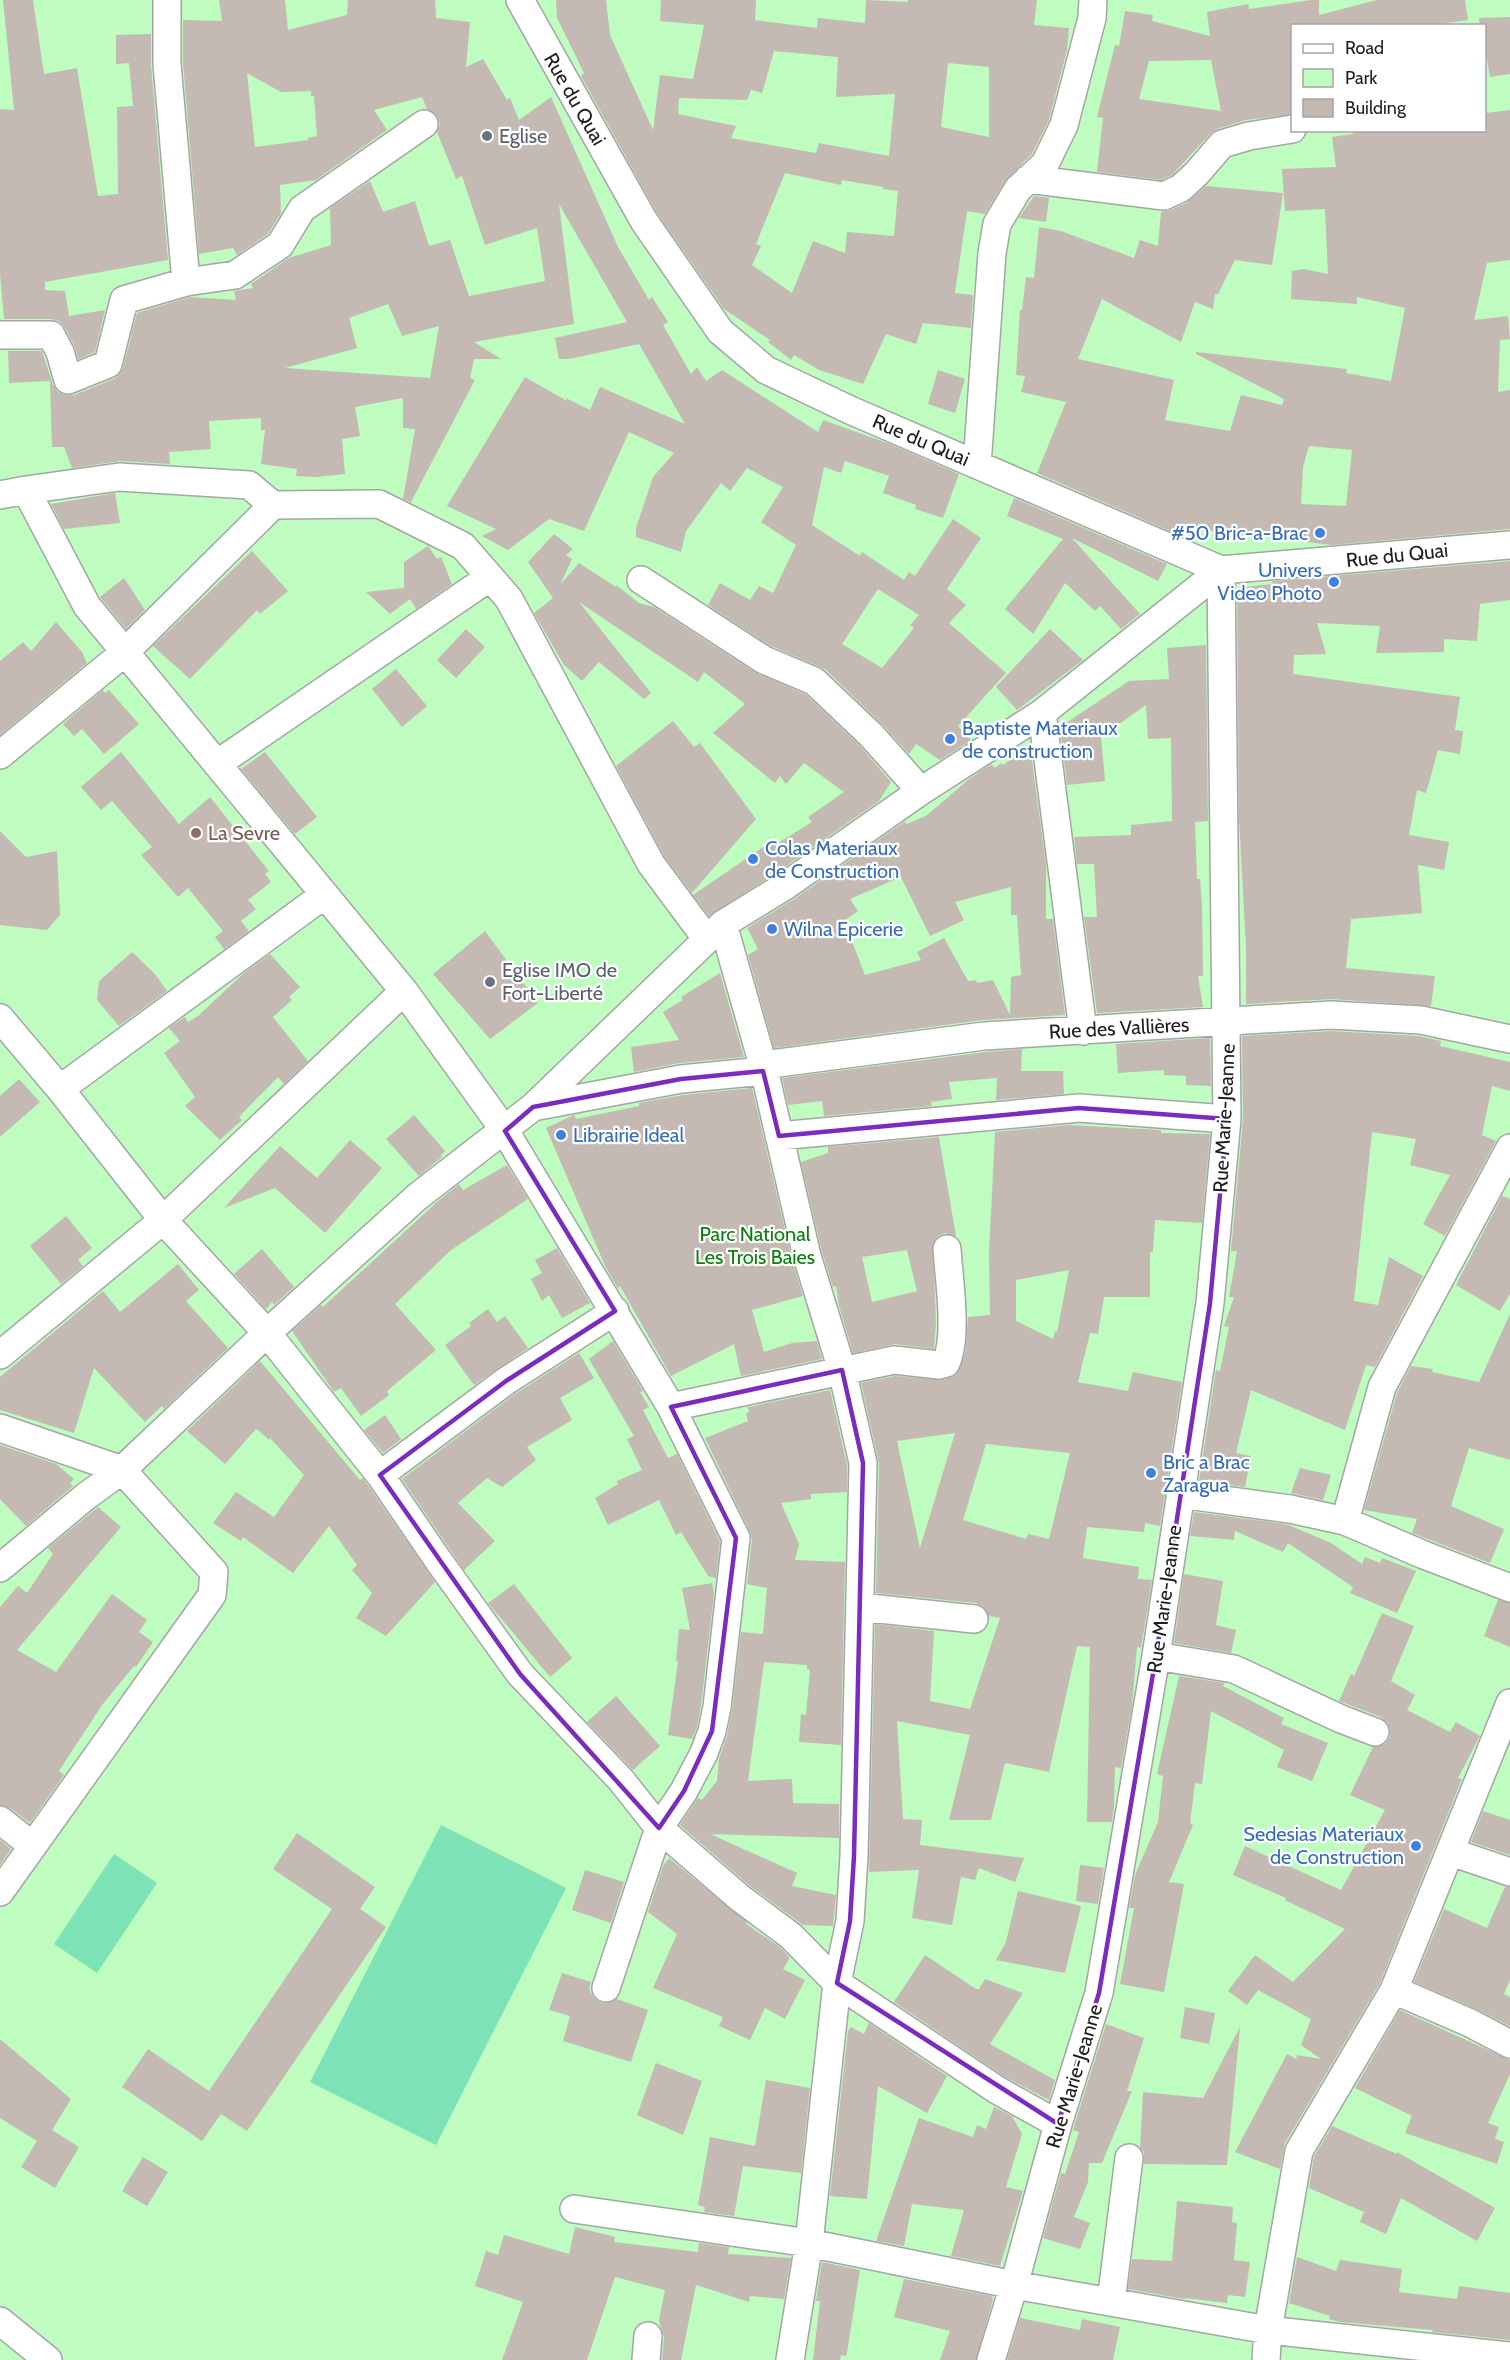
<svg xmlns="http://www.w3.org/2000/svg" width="1510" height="2360" font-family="Cabin,sans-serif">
<rect width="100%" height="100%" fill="#f0ebe4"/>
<path fill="#befcc0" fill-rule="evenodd" d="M0,0H1510V2360H0ZM1292,26H1484V130H1292Z"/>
<path fill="#7ee2b7" d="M441,1825L566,1888L436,2145L310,2082Z
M114,1854L157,1883L97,1973L54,1944Z"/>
<path fill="#c4bab3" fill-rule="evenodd" d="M3,0H33L44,74L77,68L98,196L118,194L117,107L133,106L129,63L116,64V35L151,34V65L168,260L45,282V290L65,291L69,316L105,310L95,352L78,359L74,345L65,328L59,321L51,319H4L0,274V109L14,110Z
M219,0H285L288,30L347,15L348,0H435L436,18L470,22L466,67L483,59L507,100L510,98L519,120L551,97L618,247L649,300L652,297L668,322L663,325L691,374L697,367L706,381L722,370L818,432L823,420L890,444L959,474L943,518L915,509L916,505L883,493L889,476L845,461L841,473L824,467L812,525L860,556L862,552L904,580L909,572L915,576L953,519L981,538L947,589L966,605L949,623L1006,673L958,726L971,740L940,760L916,744L909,754L882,724L825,669L771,646L708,605L720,583L750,600L759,586L773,593L796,545L761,522L783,487L747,468L730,491L721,483L686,531L681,552L636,537V528L653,477L674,453L629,432L584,531L549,519L508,550L482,536L496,529L447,506L525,377L567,401L566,398L590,410L600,387L685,424L639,344L569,359H559L555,338L627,322L559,204L574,324L474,342L501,359H474L470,378L475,380L411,502L403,499L415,429L403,428V398L355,407L360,436L342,439L345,474L316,477L296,476L297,469L261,464L265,430H261V418L209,421L211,449L169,452L170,464L120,461L72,468L64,447H52L50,381L9,383L8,351H42L53,385L58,392L65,395H74L114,379L119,375L123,368L137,313L190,297L236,300L234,291L253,288L251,284L289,258L331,245L330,208L370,181L383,212L415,201L429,246L450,240L469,296L545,281L537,228L485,245L462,176L456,179L437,132L440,123L437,116L427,109L422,97L374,110L387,130L316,180L280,185L281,213L268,234L237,255L233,248L199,254L183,63V20L222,21ZM247,73L281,92L311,91V96H314L317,136L308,138V140L255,147ZM388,304L402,336L439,326L430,378L285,368L357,348L349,318ZM878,589L919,615L910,625L914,628L882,668L842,644Z
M556,0H606L610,35L653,130L660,75L693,79L704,25L660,21L661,0H756L755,20L817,28L818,18L865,23L866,0L908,2V0H1037L1034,25L1069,28L1067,50L1049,120L1032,154L1005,181L985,214L967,211L955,293L973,295L971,328L923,323L916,344L886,334L863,384L819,370L794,355L791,360L768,342L770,340L724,309L657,213L581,76L584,73L557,18ZM774,51L838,57L836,97L895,94L889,156L819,143L816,153L731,138L736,126L678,114L679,98L747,100L751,90L762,93ZM948,63L989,67V137L941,127ZM785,173L841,185L842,180L883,187V189L898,191L894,236L847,232L845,253L813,241L792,293L752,265L761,246L756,244Z
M1311,0H1319V15L1377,0H1465L1468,20L1426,26H1293V114L1246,120L1217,129L1210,134L1172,175L1161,180L1097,172L1103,118L1097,117L1115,45L1119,46L1125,11L1153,15L1152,21L1210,36L1207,12L1248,4L1249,9ZM1211,60L1221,111L1139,99L1149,61Z
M1510,17V74L1490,77L1485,49V26H1480L1479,18Z
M1510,110V260L1487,263L1474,320L1508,316L1510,339L1500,340L1498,392L1510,390V529L1332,545L1185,528L1181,536L1037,473L1066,402L1021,392L1025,376L1016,375L1020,310H1022L1026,277L1034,278L1039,227L1061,231L1134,258L1140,240L1158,246L1161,212L1171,210L1188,202L1206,186L1283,193L1272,265L1235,260L1218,294H1215L1213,309L1195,302L1181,342L1102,299L1078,359L1174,380L1165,420L1230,431L1241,395L1282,405L1284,399L1196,354V352L1347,369L1346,373L1391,381L1405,308L1357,297V304L1291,299L1292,271L1304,269L1328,274L1325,209L1285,211L1282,169L1336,167L1332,137L1353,134V130H1485V113ZM1309,446L1352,450L1346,506L1301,504L1303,467Z
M1034,196L1049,198L1046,222L1019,218Z
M938,370L965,379L955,413L928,404Z
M115,493L120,523L64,529L51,504Z
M1014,498L1167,564L1158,581L1072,538L1140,614L1121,629L1100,606L1095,611L1065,583L1033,634L1005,609L1063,539L1007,516Z
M554,534L573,549L566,555L572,559L560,585L579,563L616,587V585L639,603L654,607L756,673L805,694L860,746L891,782L879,801L776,873L709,916L693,895L772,841L775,845L812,822L808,817L844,792L804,763L786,784L780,776L775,783L713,733L745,704L704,672L698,682L579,602L651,693L644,699L599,662L582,681L564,665L534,613L553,598L528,562Z
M428,546L437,559L441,557L452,584L416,609L410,599L390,614L366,592L404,588V562Z
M252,551L288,591L260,614L257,610L190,679L153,646Z
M1510,561V600L1480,604L1477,641L1444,639V652L1376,653L1380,626L1317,623L1326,654L1294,655L1293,674L1460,697L1455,730L1463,731L1460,754L1438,750L1426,793L1417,790L1409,835L1449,842L1444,870L1418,865L1422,913L1351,919L1346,968L1435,976L1431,1006L1332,999L1246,1004V947L1239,819L1237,588L1273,584L1272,581Z
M124,578L145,610L126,629L100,597Z
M56,622L82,652L87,663L0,735V661L23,642L31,651Z
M466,629L485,647L456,678L437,660Z
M1050,629L1083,660L1017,710L996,687Z
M1206,645L1208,821L1195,822L1197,879H1200L1202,905L1203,976H1198L1203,1007L1097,1013L1084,917H1097L1094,864H1077L1074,837L1131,835V825L1172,821L1171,738L1148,739L1146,705L1101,737L1105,781L1067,785L1060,727L1129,681L1169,679L1167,648Z
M396,669L427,706L402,727L372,689Z
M103,690L105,693L109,690L139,724L104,754L82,729L74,736L63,724Z
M673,721L694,747L700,743L756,819L692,893L664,856L616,766Z
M1030,746L1046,864V919H1053L1065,1015L982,1020L774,1048L748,955L758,949L747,928L794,899L904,822L907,824L926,816L968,780L991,764L995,768L1001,763L1003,765ZM901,877L930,936L964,920L955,902L1011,887V915H1017L1021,975L1011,977L1010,1015L993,980L977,983L976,980L968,981L944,938L917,952L921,960L865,975L844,921L858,911L850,899Z
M121,752L179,824L210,797L269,871L265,874L271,882L248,900L256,909L241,921L249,931L224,949L215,937L223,931L188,888L178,897L141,855L152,847L112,801L101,810L81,787Z
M265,752L317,817L295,834L241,769Z
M0,831L26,857L57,851L60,915L47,930L0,925Z
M485,931L538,1003L490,1039L433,974Z
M132,952L155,974L167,991L119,1026L97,1000L99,981Z
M270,954L300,987L289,997L292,1000L273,1017L308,1061L284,1084L278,1077L239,1117L242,1120L220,1140L185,1106L195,1097L164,1053L180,1041L169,1028L185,1017L188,1022L198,1016L244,973Z
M720,973L744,1057L679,1063L634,1072L631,1047L679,1040L663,1012L683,1000L681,997Z
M1331,1031L1419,1036L1441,1041L1440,1046L1510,1062V1091L1492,1086L1482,1135L1496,1141L1445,1236L1423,1224L1450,1175L1410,1165L1416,1139L1372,1132L1354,1301L1378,1305L1389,1257L1423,1276L1375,1367L1366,1365L1345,1430L1251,1390L1236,1453L1251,1456L1245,1487L1199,1481L1216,1370L1220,1371L1229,1327L1224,1326L1234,1297H1229L1237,1251H1231L1243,1120L1242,1036Z
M1210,1038L1211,1086L1186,1085V1076L1164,1075V1070L1118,1073L1116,1044Z
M1022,1049L1021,1071H1063L1064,1094L996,1100L997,1078L949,1082L952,1099L931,1102L932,1106L824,1116L822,1101L788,1105L782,1078L986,1052Z
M19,1079L40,1102L0,1137V1096Z
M752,1088L792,1260L803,1296L752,1310L764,1352L792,1343L817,1341L822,1359L741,1376L734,1344L671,1376L620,1286L618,1288L606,1268L546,1128L574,1115L576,1119L639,1106V1103L683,1095Z
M414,1115L445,1151L441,1155L442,1157L419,1176L386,1139Z
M1069,1125L1161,1130V1133L1210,1134L1202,1223L1155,1220L1153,1252H1150V1297H1104L1098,1334L1090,1333L1078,1382L1128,1391L1133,1372L1182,1382L1160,1526L1145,1523L1144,1532L1087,1527L1083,1558L1139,1567L1138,1579L1152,1580L1141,1648L1137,1647L1132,1706L1121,1768L1115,1767L1114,1807L1112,1822H1087L1090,1647L1077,1646L1049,1772L1005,1763L991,1820H949L970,1735L897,1721L903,1819L922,1820L920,1845L1024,1858L1015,1882L979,1868L975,1880L961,1877L952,1925L912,1918L919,1870L869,1872L875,1624L934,1631L930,1701L970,1709L1000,1618L989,1616L984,1607L976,1603L876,1593L879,1463L861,1383L895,1376L943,1380L957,1374L965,1354L968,1317L990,1315L989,1253L995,1132ZM1069,1270L1057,1332L1055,1331L1053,1339L1016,1321V1280ZM955,1433L920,1548L897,1441ZM986,1444L1070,1453L1049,1539L1028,1534L1026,1539L963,1520Z
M939,1137L956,1236L945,1233L938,1236L933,1243L936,1323L934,1349L895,1344L853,1353L839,1306L836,1286L833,1287L822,1252L801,1162L828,1153V1147ZM907,1250L917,1291L872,1302L862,1257Z
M350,1140L382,1168L325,1233L275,1188L224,1208L280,1146L317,1178Z
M507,1165L528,1199L451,1250L395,1304L436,1350L387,1391L389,1395L361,1416L341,1388L334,1392L292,1331L321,1305L323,1307L437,1202L459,1184L463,1190Z
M1502,1196L1510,1199V1294L1500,1311L1456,1285Z
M66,1216L92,1248L78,1260L83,1266L61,1284L30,1246Z
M557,1248L590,1303L562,1318L549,1295L542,1301L531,1279L542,1273L535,1260Z
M262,1249L294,1287L274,1305L272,1302L266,1309L234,1274Z
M178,1264L199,1290L186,1301L228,1348L164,1409L162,1406L145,1422L94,1368L74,1433L0,1410V1377L103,1291L120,1312Z
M488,1309L497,1322L505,1316L528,1348L474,1385L445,1345L471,1326L469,1323Z
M1510,1314V1460L1469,1448L1451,1506L1504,1529L1490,1563L1412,1533L1417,1519L1364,1510L1397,1393L1411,1366L1433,1369L1432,1372L1479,1382Z
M613,1341L643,1391L640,1392L649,1407L643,1410L668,1458L677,1454L720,1541L716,1578L708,1576L681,1532L676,1535L659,1500L608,1525L595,1498L618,1484L617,1481L642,1470L627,1439L634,1436L589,1359Z
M579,1353L594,1378L560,1398L572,1420L527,1447L536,1460L502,1487L487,1478L458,1503L495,1541L464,1570L402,1479L515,1394Z
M260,1361L360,1480L363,1478L367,1484L435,1582L386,1636L356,1618L372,1593L352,1570L357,1565L329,1526L293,1573L243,1537L241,1541L213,1523L236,1492L274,1517L304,1475L270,1438L269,1440L258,1430L256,1429L225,1464L187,1431Z
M830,1390L847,1465V1492L811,1494V1499L781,1503L799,1544L795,1560L845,1562L841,1745L799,1742L801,1714L806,1715L810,1670L807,1669V1665L764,1662L748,1781L792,1779L793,1803L839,1804V1838L710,1834L797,1873L792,1886L836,1895L833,1926L803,1925L750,1886L680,1825L698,1798L702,1800L717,1781L719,1759L727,1736L732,1710L741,1632L763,1634L767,1588L747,1584L752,1540L750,1532L705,1438L748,1421L746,1413L749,1412L748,1407Z
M385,1415L401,1439L383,1453L364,1430Z
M0,1445L56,1464L74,1479L70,1483L73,1486L26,1526L0,1499Z
M1300,1468L1331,1475L1323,1500L1291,1493Z
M98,1507L121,1527L17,1650L56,1672L112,1594L147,1620L139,1632L153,1642L136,1667L134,1666L102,1705L59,1771L64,1775L30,1823L10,1808L0,1805V1607L18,1586L27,1593L53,1554L48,1548Z
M1194,1512L1286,1524L1331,1543L1362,1564L1365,1557L1380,1563L1382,1558L1416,1571L1397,1613L1350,1593L1353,1587L1288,1543L1283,1552L1235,1531L1234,1540L1190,1536Z
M1184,1574L1223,1581L1216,1625L1236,1630L1231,1653L1174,1643Z
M712,1583L714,1594L701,1705L697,1727L692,1739L668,1735L678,1661H676L679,1629L690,1630L682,1588Z
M514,1584L572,1658L550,1677L488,1603Z
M1498,1600L1510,1603V1647L1484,1636Z
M1382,1613L1414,1626L1391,1681L1415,1695L1407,1710L1450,1732L1456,1722L1480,1736L1458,1778L1462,1779L1380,1983L1285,2143L1280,2169L1235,2152L1287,2054L1296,2059L1297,2055L1321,2059L1301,2045L1311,2019L1258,1990L1247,2005L1228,1991L1255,1955L1293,1982L1345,1929L1285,1900L1286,1898L1233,1875L1245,1846L1341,1890L1385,1810L1350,1795L1373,1747L1385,1744L1390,1737V1729L1387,1722L1381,1717L1339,1701L1351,1674L1354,1676Z
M1179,1676L1224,1683L1223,1686L1284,1718L1281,1724L1328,1743L1312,1781L1277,1767L1284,1750L1211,1711L1202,1784L1195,1783L1190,1823L1193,1825L1169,1882L1184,1884L1164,1992L1120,1984L1134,1908H1129L1135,1875L1158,1822L1163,1776L1157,1774Z
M616,1696L660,1746L633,1770L587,1722Z
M1483,1811L1510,1820V1855L1471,1842Z
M297,1833L375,1887L360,1909L386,1927L247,2131L221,2114L202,2141L122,2087L148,2049L209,2091L332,1909L273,1869Z
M0,1840L11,1849L0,1865Z
M669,1858L748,1923H745L781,1948L790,1958L783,1969L805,1980L785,2019L765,2008L750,2040L719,2026L723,2017L653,1988L677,1934L648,1912L663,1866Z
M1080,1865L1104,1868L1098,1904L1076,1901Z
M585,1870L624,1882L611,1923L572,1910Z
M1505,1887H1510V1980L1504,1994L1510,1997V2026L1476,2009L1414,1982L1444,1909L1487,1928Z
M1018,1891L1081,1906L1065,1973L996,1960L1006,1942Z
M925,1955L976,1989H979L985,1979L1023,1993L990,2044L1055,2080L1049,2100L1005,2077L894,2002Z
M562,1973L591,1982L589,1989L594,1998L601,2003H610L617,1999L648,2010L631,2062L563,2041L570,2016L549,2010Z
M1185,2007L1215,2013L1209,2044L1180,2038Z
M1400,2010L1510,2060V2074L1488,2123L1499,2127L1495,2139L1504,2142L1497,2164L1405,2133L1412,2116L1355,2088Z
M869,2023L947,2076L927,2113L878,2086L867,2199L830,2196L848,2031L851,2027L864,2034Z
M1106,2024L1144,2038L1127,2091H1132L1102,2163H1089L1088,2182L1074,2217L1090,2223L1080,2249L1043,2238L1061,2173L1065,2174L1079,2132L1073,2130Z
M1240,2027L1227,2165L1144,2164V2152L1140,2148L1143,2092L1203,2098Z
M0,2039L71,2099L52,2130L79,2147L55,2188L21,2167L37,2141L0,2118Z
M656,2063L702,2081L683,2135L637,2115Z
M766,2080L810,2088L801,2173L743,2166L734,2216L704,2212L705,2207L698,2205L710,2137L755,2146Z
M994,2107L1012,2116L1022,2134L1006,2187L1023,2191L1000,2266L951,2256L964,2210L912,2204L904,2246L876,2241L919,2118L973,2137L977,2125L986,2129Z
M1332,2126L1397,2154V2152L1495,2208L1477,2241L1401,2198L1386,2234L1360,2222L1364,2212L1309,2188L1314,2157Z
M143,2157L168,2172L147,2206L122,2191Z
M1177,2201L1233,2207L1232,2222L1237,2223L1234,2260L1250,2262L1245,2297L1228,2295L1227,2303L1185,2298L1184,2299L1128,2289L1132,2259L1172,2261Z
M575,2227L615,2237L614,2242L698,2252L699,2243L729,2247L728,2254L791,2258L784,2299L750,2296L749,2302L696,2285L681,2360H662L664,2337L659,2320L665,2290L615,2277L587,2360H502L523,2302L475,2286L486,2251L498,2255L504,2235L569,2254Z
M1297,2257L1336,2271L1340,2260L1402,2269L1399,2292L1457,2299L1459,2286L1510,2293V2340L1432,2332L1433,2330L1340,2322L1329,2319L1330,2316L1289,2303Z
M822,2262L860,2270L848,2347L846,2356L841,2355L840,2360H813L820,2301H816Z
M904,2279L991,2296L993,2299L976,2360H940L950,2331L894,2317Z
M1020,2318L1080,2330L1082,2319L1120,2327L1113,2360H1007Z"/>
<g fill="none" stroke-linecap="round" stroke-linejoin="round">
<defs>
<path id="street" d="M167,0V64L186,282L235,275L280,245L302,209L424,124
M520,0L644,221L720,331L766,370L850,410L1221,570L1510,545
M1028,179L1164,196L1181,188L1197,173L1222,144L1249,136L1292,129
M0,335H51L60,352L68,380L108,364L124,300L186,282
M977,465L992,253L997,224L1018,189L1045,164L1064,125L1092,18L1093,0
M26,490L119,477L249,485L273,505
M0,495L26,490L87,606L404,991L505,1131L671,1407L736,1538L717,1707L712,1731L704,1753L684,1791L659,1828L606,1988
M641,580L764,660L814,681L871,735L921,791
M1042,713L1083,1031
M0,755L125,652L273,505L379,504L463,546L509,599L651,864L706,938
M217,764L490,577
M723,924L763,1065L807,1256L842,1370L863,1463L854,1856L850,1921L837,1983L809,2243L790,2360
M0,1018L60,1089L163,1220L267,1333L380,1475L438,1560L520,1674L621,1780L659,1828L740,1898L791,1936L837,1983L997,2090L1058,2124
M763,1065L984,1036L1331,1015L1421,1020L1510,1039
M60,1089L324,895
M533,1107L681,1079L763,1071
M779,1136L1079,1108L1227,1119
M0,1355L163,1220L404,991
M671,1407L894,1360L939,1365L946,1363C958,1336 949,1280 947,1249
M0,1428L122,1470L214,1572L212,1595L0,1892
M380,1475L506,1381L615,1311
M1180,1494L1290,1509L1345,1521L1424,1555L1510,1588
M1345,1521L1382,1387L1510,1148
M0,1568L85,1497L122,1470L267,1333L417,1197L533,1107L723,924L785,886L921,791L1042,713L1221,570
M860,1607L974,1619
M1156,1656L1234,1669L1341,1719L1375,1732
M0,1820L33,1846
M1451,1852L1510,1872
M1394,1990L1470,2023L1510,2044
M574,2209L809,2243L1014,2285L1268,2330L1510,2356
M1111,2302L1129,2158
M0,2321L48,2360
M646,2360L648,2336
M991,2360L1014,2285L1058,2124L1099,1993L1156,1656L1210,1303L1227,1119L1221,570
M1266,2360L1268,2330L1299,2151L1394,1990L1510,1703"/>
</defs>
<use href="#street" stroke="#a5a5a5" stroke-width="30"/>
<use href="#street" stroke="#fff" stroke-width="27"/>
</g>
<path fill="none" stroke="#7b2cbf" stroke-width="4.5" stroke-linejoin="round" d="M763,1071L779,1136L1079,1108L1227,1119L1210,1303L1156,1656L1099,1993L1058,2124L837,1983L850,1921L854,1856L863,1463L842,1370L671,1407L736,1538L712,1731L684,1791L659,1828L520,1674L380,1475L506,1381L615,1311L505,1131L533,1107L681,1079Z"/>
<g fill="#6b7280" stroke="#fff" stroke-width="2">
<circle cx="487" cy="136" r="6"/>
<circle cx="490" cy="982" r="6"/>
</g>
<g fill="#3f7fe0" stroke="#fff" stroke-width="2">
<circle cx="1320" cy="533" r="6"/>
<circle cx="1334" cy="582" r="6"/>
<circle cx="950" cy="739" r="6"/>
<circle cx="753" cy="859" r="6"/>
<circle cx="772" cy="929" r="6"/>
<circle cx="561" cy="1135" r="6"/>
<circle cx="1151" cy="1473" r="6"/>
<circle cx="1416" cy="1846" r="6"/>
</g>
<circle fill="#8d6e63" stroke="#fff" stroke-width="2" cx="196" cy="833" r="6"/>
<g text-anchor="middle" stroke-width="4.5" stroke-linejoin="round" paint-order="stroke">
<g font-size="20" fill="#1e1e1e" stroke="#fff">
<text transform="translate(575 99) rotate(60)" y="7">Rue du Quai</text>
<text transform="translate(921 440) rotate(23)" y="7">Rue du Quai</text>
<text transform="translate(1397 555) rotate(-6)" y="7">Rue du Quai</text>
<text transform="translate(1119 1028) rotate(-3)" y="7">Rue des Vallières</text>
<text transform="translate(1224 1118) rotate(-87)" y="7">Rue Marie-Jeanne</text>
<text transform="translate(1164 1599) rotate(-82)" y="7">Rue Marie-Jeanne</text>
<text transform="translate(1074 2076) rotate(-73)" y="7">Rue Marie-Jeanne</text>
</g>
<g font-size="20" fill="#5b616d" stroke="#fff" text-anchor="start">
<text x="499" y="143">Eglise</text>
<text x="502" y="977">Eglise IMO de<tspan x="502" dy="23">Fort-Liberté</tspan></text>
</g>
<g font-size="20" fill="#366cbe" stroke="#fff" text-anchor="start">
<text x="1308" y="540" text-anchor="end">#50 Bric-a-Brac</text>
<text x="1322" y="577" text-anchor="end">Univers<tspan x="1322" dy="23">Video Photo</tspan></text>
<text x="962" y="735">Baptiste Materiaux<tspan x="962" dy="23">de construction</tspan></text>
<text x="765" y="855">Colas Materiaux<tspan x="765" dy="23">de Construction</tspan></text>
<text x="784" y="936">Wilna Epicerie</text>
<text x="573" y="1142">Librairie Ideal</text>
<text x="1163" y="1469">Bric a Brac<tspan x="1163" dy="23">Zaragua</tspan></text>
<text x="1404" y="1841" text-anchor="end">Sedesias Materiaux<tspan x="1404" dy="23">de Construction</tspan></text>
</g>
<g font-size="20" fill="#785e54" stroke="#fff" text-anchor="start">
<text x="208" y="840">La Sevre</text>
</g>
<g font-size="20" fill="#07810b" stroke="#fff">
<text x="755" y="1241">Parc National<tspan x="755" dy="23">Les Trois Baies</tspan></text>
</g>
</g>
<rect x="1291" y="24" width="195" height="108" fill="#ffffff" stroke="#a5a5a5" stroke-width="1.5"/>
<rect x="1303" y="44" width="30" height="9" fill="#ffffff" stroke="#a5a5a5" stroke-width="1.5"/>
<text x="1345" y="54" font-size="18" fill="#1e1e1e">Road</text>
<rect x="1303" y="69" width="30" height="18" fill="#befcc0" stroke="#a5a5a5" stroke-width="1.5"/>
<text x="1345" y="84" font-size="18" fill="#1e1e1e">Park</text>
<rect x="1303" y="99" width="30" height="18" fill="#c4bab3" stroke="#a5a5a5" stroke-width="1.5"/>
<text x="1345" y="114" font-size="18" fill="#1e1e1e">Building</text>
</svg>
